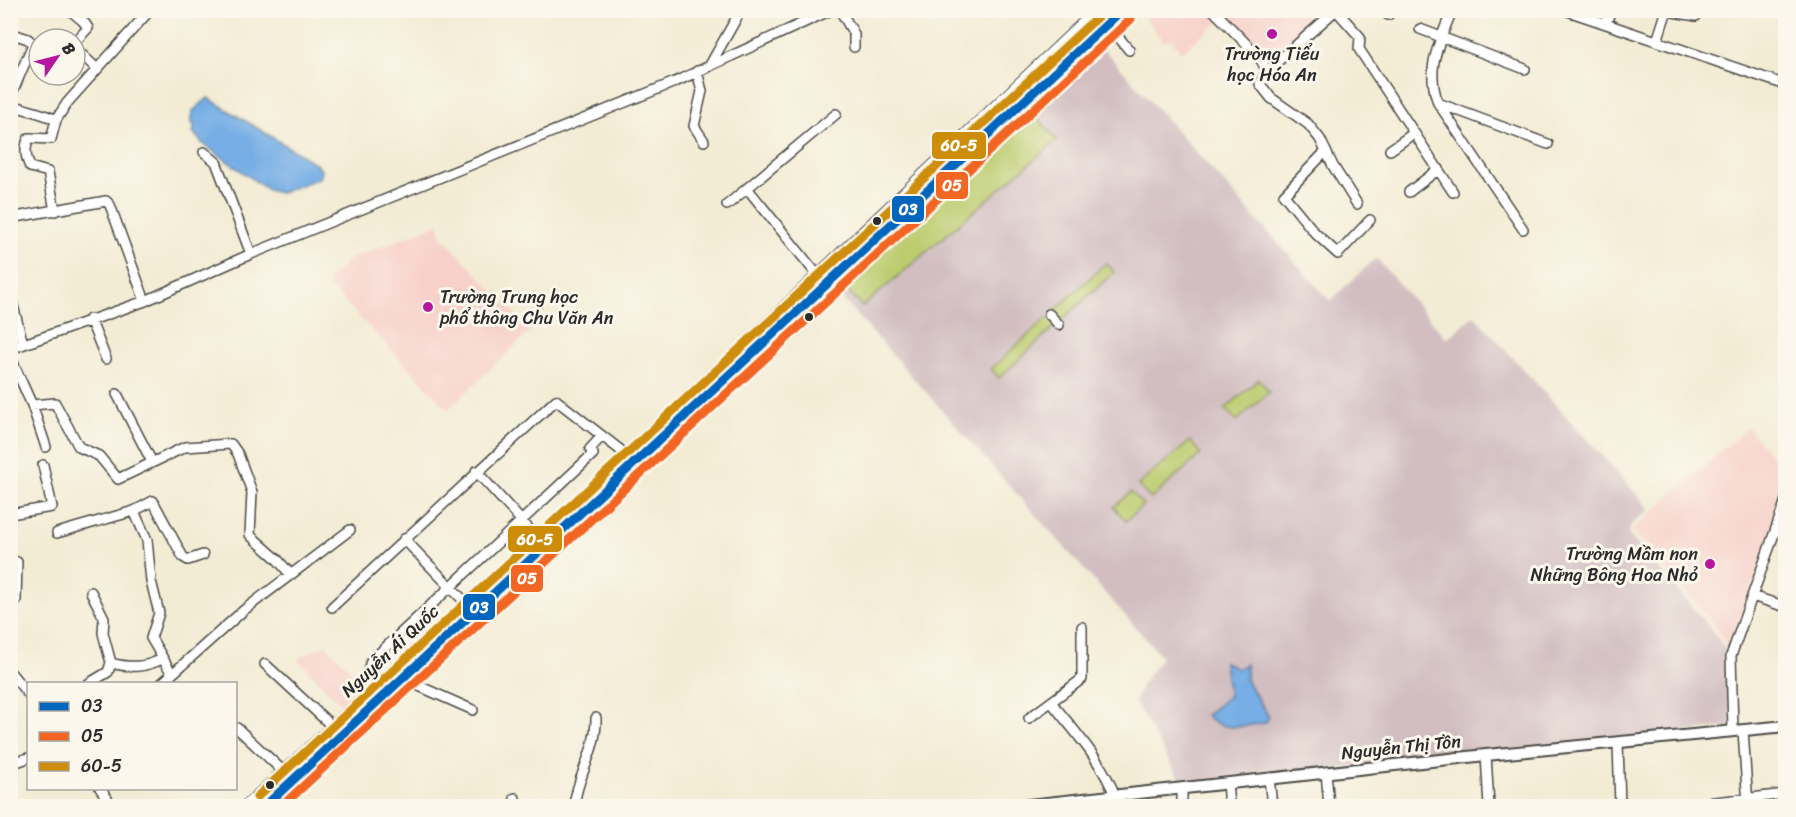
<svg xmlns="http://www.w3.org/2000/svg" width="1796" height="817" font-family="Sriracha,sans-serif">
<rect width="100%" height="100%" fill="#fbf7ec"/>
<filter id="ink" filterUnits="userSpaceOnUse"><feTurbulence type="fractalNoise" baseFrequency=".0167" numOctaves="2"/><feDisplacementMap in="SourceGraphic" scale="12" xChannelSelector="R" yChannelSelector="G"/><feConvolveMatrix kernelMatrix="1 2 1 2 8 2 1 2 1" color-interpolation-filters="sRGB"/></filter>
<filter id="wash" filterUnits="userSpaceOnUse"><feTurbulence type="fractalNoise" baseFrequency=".008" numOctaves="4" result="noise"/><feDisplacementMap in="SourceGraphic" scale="24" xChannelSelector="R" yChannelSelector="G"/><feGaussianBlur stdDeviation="1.35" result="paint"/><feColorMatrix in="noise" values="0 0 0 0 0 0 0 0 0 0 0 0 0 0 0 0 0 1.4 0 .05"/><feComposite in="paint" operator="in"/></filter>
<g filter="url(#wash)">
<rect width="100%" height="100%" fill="#f3ecd5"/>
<path fill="#f7d0c9" d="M1139,11H1208L1219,21L1182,52L1170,38L1164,42Z
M1216,11H1332L1269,65Z
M438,224L443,238L531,331L448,409L326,282L350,259Z
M1748,427L1785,474V491L1730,651L1712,623L1632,530Z
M326,645L369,690L347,710L297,659Z"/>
<path fill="#d2bec1" d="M1097,42L1330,301L1376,258L1447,339L1474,315L1650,509L1631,525L1628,534L1709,626L1729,655L1731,727L1183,785L1135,702L1141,686L1162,657L833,288Z"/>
<path fill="#bccc6e" stroke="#747c4c" stroke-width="1.5" d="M1028,107L1057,140L862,307L839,282Z
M1106,263L1114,272L1060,322L1052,313Z
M1048,317L1056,325L999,378L991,369Z
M1259,379L1269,392L1237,421L1225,409Z
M1190,441L1201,454L1151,499L1138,485Z
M1131,492L1143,505L1126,521L1114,507Z"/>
<path fill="#76aee5" stroke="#506c88" stroke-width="1.5" d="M208,98L316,164L322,171L319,178L280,193L268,190L202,143L193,132L195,127L191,121L193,111Z
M1224,662L1237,669L1246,664V680L1269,717L1265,723C1244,725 1223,734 1206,715L1229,696Z"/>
</g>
<g filter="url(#ink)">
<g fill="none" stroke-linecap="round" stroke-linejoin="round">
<defs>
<path id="minor" d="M70,10L83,21L88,28L75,42
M840,10L854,34V47
M1213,10L1260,58L1267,71
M1336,10L1267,71L1260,84L1271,98L1308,124L1320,139L1333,166L1357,204
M1336,10L1360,37L1359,49L1453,192
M1452,10C1439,45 1425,66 1438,103L1523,229
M1565,10L1786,85
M1667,11L1696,16
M1388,15L1393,10
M1606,23L1611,10
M1108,24L1129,50
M1420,29L1525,69
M10,33L28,39L33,44L10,98
M1657,41L1667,10
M75,48L97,69
M710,65L741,10
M697,71L702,91L694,126L704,141
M1438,103L1548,144
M10,104C27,111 41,112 56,120
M1390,150L1414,133
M1326,151L1284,195L1315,233L1338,254L1370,220
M204,152L216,162L251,254
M747,188L819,277
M1409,192L1439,169
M727,205L836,114
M55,211L48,172L30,167C26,158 24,147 29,138L51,139L56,120L67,103L150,10
M10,218L106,201L110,205L145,301
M10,294L23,344
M1049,314L1059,325
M90,319L106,359
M10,349L145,301L251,254L675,82L831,10
M10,356L32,405L55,403L79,447L99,456L118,479L185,447L231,444L238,454L252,492L250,535L277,559L291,575
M117,394L152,462
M32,405L46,447
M476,471L538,539
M10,514L52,507L43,465
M57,533L134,511
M404,539L467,604
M1752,596L1786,607
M10,606L16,600L17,562
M332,607L556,400L628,456
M111,663C130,668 144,668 162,659
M265,664L334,728
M10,672L28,694
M172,674L151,638L159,613L151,581L147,540L134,511L153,501L183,557L188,560L203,555
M403,679L473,710
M88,684L108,672L111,663L103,633L104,618L91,592
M161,684L244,610L350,530
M380,685L368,671L371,661L593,454L590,449L602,436
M1052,703C1076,733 1102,761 1116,798
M1029,718L1082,679V627
M237,728L285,773
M1743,730L1748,806
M1733,731L1731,656L1786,500
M1618,742L1620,806
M1486,755L1489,806
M16,762L28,758
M1326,772L1329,806
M1269,778L1272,806
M1227,783L1229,806
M100,788L112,806
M1182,790V806
M515,798V806
M574,806C577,775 597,751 596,718
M1680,806L1786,794"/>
<path id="tertiary" d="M1020,806L1486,755L1786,726"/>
<path id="primary" d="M248,806L642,444L1099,10
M265,806L1123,10"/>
</defs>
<use href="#minor" stroke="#494844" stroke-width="12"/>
<use href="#tertiary" stroke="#494844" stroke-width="14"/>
<use href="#primary" stroke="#494844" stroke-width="16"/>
<use href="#minor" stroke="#fff" stroke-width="9"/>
<use href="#tertiary" stroke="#fff" stroke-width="10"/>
<use href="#primary" stroke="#fff" stroke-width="14"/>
<defs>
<path id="bus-1" d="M265,806L1122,10"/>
<path id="bus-2" d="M282,806L1131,19"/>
<path id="bus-3" d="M257,797L1105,10"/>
</defs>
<use href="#bus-1" stroke="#fbf7ec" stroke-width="14"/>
<use href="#bus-2" stroke="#fbf7ec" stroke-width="14"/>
<use href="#bus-3" stroke="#fbf7ec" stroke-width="14"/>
<use href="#bus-1" stroke="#0065bd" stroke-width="9"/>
<use href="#bus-2" stroke="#f26522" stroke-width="9"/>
<use href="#bus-3" stroke="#ce8d09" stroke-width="9"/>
</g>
</g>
<g fill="#b5179e" stroke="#fbf7ec" stroke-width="2">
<circle cx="1272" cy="34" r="6"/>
<circle cx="428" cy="307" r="6"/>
<circle cx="1710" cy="564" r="6"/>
</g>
<g fill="#2b2b2b" stroke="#fbf7ec" stroke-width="2">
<circle cx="877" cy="221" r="5"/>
<circle cx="809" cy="317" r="5"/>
<circle cx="270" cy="785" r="5"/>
</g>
<g text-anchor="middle" stroke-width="6" stroke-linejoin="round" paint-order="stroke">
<g font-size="18" fill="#2b2b2b" stroke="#fbf7ec">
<text x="1272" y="60">Trường Tiểu<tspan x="1272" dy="21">học Hóa An</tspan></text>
<text x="440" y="303" text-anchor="start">Trường Trung học<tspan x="440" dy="21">phổ thông Chu Văn An</tspan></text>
<text x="1698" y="560" text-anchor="end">Trường Mầm non<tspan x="1698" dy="21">Những Bông Hoa Nhỏ</tspan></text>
</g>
<g font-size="18" fill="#2b2b2b" stroke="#fbf7ec">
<text transform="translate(390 651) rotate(-43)" y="6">Nguyễn Ái Quốc</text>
<text transform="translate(1401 747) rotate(-6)" y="6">Nguyễn Thị Tồn</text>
</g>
</g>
<g stroke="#fbf7ec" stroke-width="2">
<rect x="931" y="131" width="56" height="29" rx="6" fill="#ce8d09"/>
<rect x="935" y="171" width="34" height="29" rx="6" fill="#f26522"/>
<rect x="891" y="195" width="34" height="28" rx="6" fill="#0065bd"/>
<rect x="507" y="525" width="56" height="28" rx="6" fill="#ce8d09"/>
<rect x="510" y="564" width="34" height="29" rx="6" fill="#f26522"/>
<rect x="462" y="593" width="34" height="28" rx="6" fill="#0065bd"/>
</g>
<g font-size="16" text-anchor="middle" font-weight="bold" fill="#fff">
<text x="959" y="151">60-5</text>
<text x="952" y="191">05</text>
<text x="908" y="215">03</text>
<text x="535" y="545">60-5</text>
<text x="527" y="584">05</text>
<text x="479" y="613">03</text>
</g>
<rect width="1796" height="817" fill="none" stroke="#fbf7ec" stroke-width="36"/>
<rect x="27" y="682" width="210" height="108" fill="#fbf7ec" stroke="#a8a59f" stroke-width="1.5"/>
<rect x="39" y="702" width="30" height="9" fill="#0065bd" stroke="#a8a59f" stroke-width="1.5"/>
<text x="81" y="712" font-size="18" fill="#2b2b2b">03</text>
<rect x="39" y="732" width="30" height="9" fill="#f26522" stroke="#a8a59f" stroke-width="1.5"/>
<text x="81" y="742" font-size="18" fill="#2b2b2b">05</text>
<rect x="39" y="762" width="30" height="9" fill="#ce8d09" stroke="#a8a59f" stroke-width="1.5"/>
<text x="81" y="772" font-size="18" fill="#2b2b2b">60-5</text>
<g transform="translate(57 57) rotate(55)"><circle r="28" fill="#fbf7ec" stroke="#a8a59f" stroke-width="1.5"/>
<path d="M0-4.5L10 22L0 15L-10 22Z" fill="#b5179e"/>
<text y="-9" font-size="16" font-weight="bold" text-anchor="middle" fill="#2b2b2b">B</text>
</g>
</svg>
